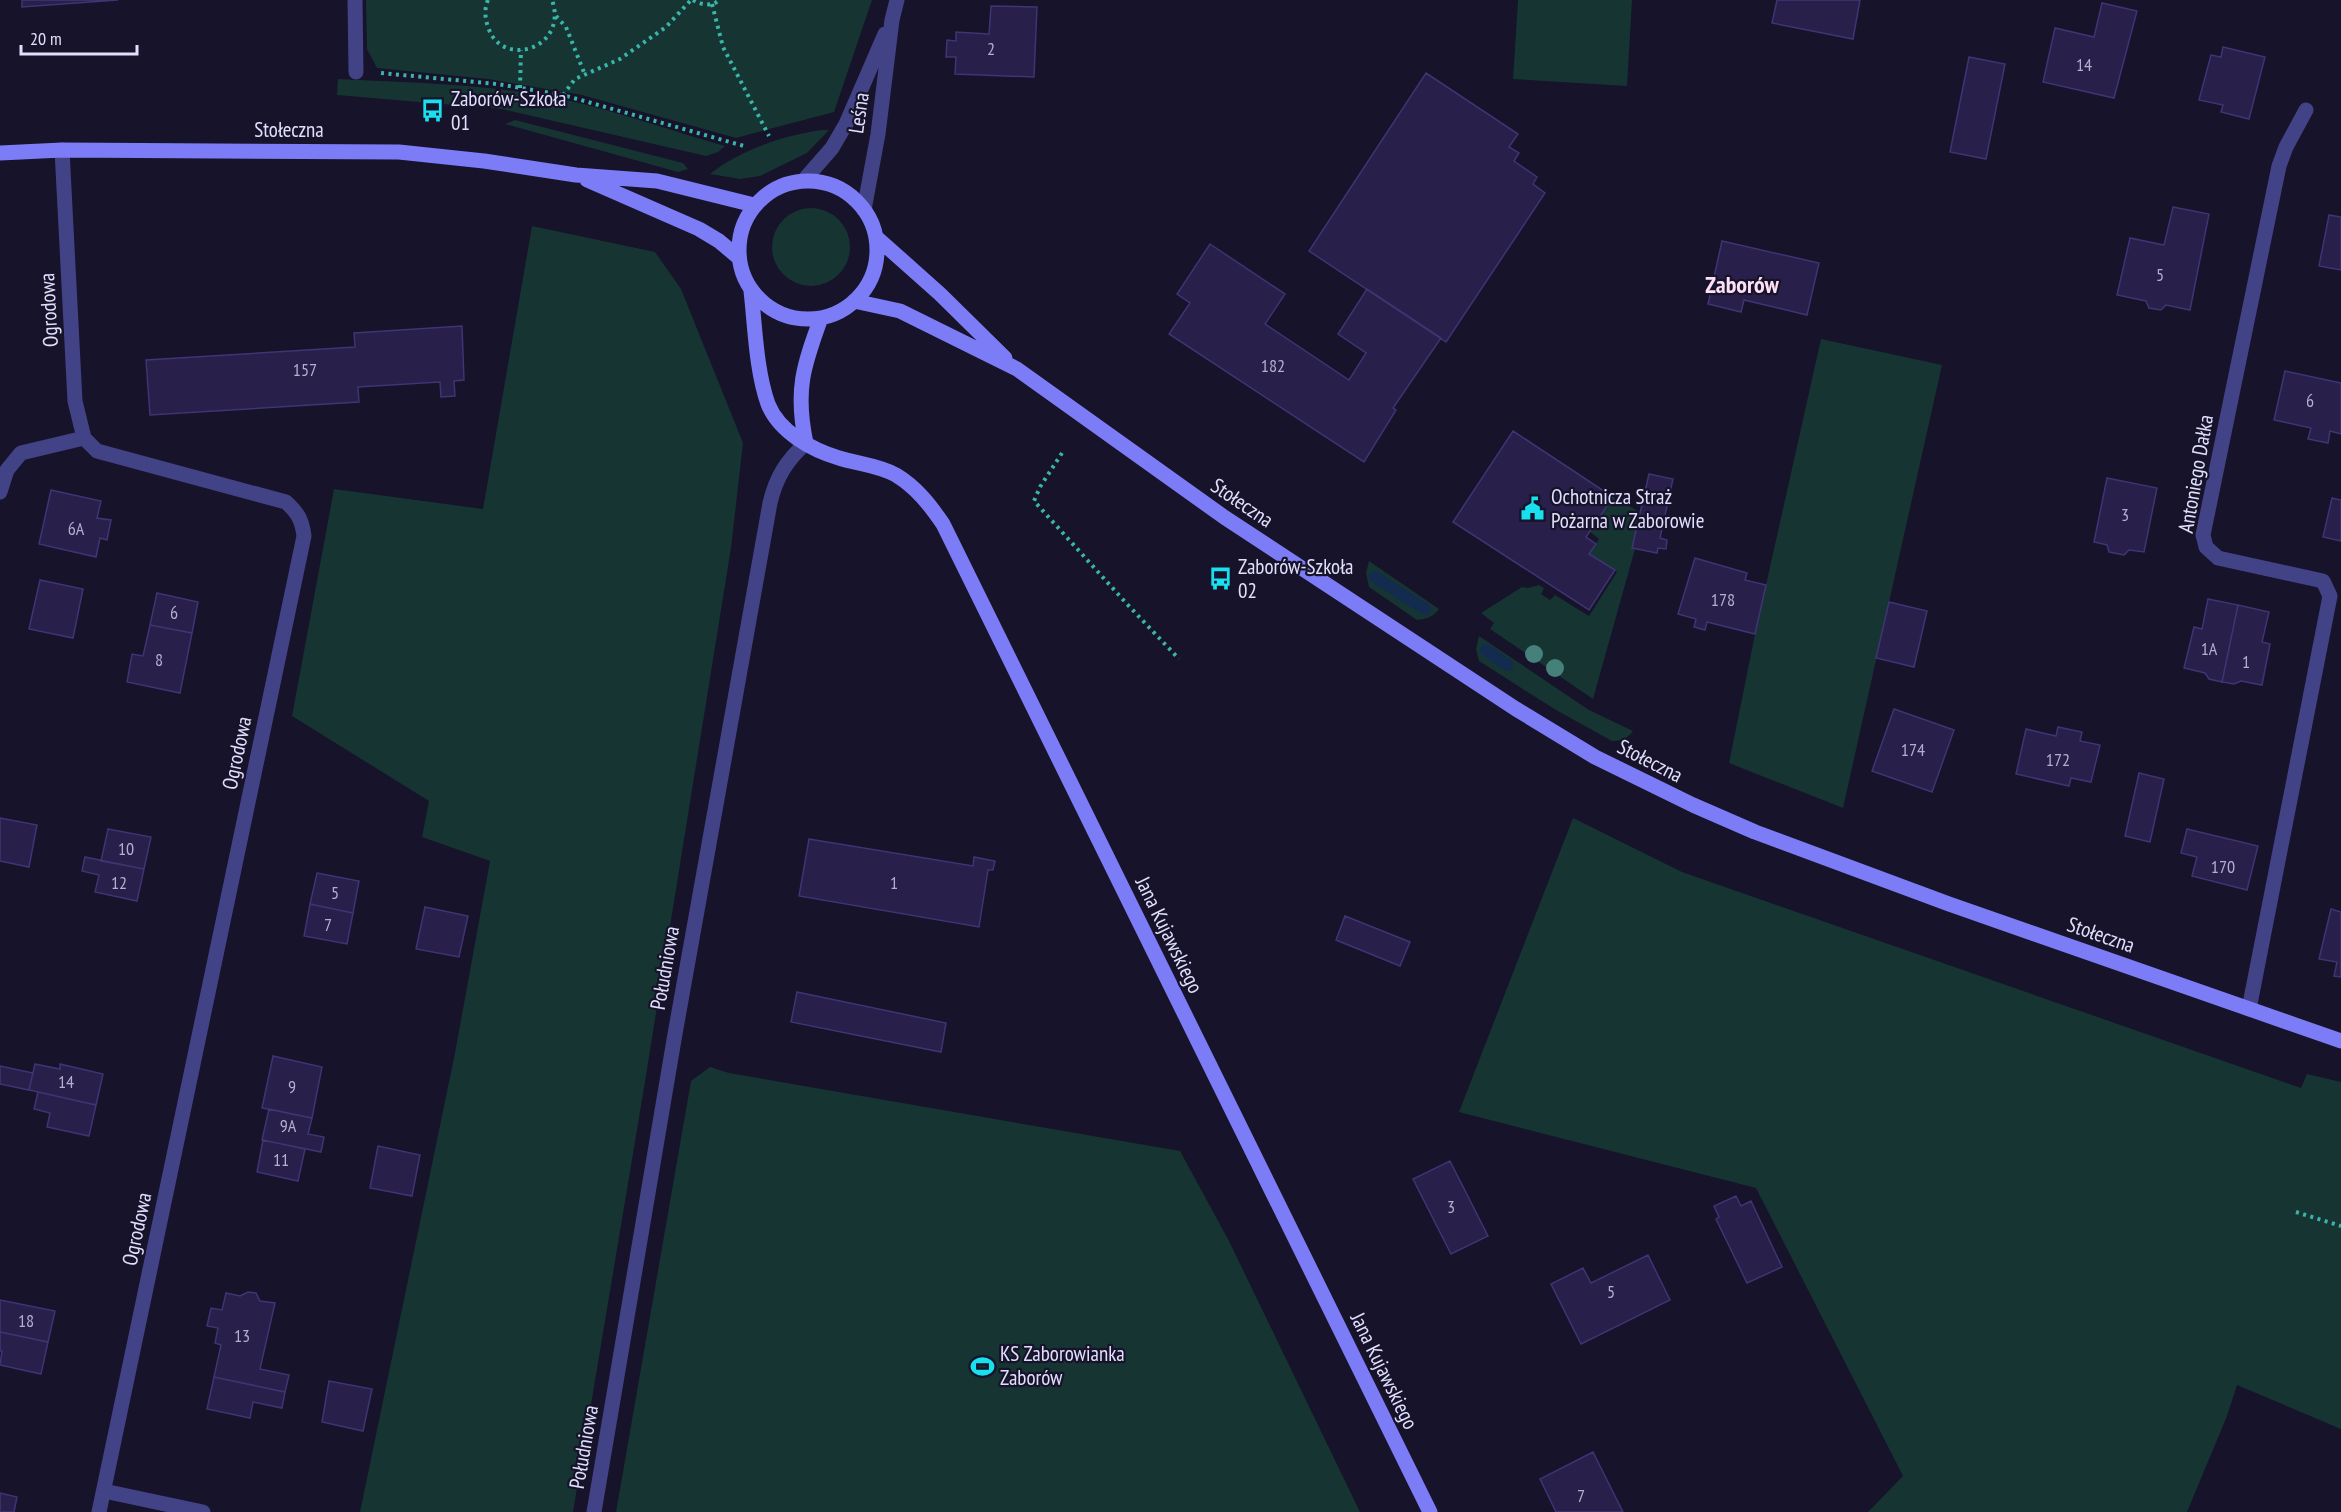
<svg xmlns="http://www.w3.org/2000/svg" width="2341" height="1512" font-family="'PT Sans Narrow',sans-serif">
<rect width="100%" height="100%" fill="#16132a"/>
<path fill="#163432" d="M366,0H872L834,112L736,138L582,95L488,79L377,68L367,49Z
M1518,0H1632L1627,86L1513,79Z
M338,79C417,83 498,84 575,102C625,114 675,132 725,146L718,152L706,156L501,109L337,95Z
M515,120L683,163L688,169L678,172L505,124Z
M822,130H829L807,153L760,176L740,179L710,174C740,150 784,135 822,130Z
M772 247a39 39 0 1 1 78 0a39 39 0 1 1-78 0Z
M532,226L655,252L681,289L743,443L731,548L643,1094L573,1512H360L455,1053L490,861L422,837L429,801L292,716L334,489L483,509Z
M1821,339L1942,365L1843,808L1729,763L1755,634Z
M1613,497L1640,512L1632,548L1635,549L1593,699L1490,629L1494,623L1481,613L1522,587L1528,588L1539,585L1544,588L1541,594L1550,600L1555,595L1589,616L1617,572L1589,554L1599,539L1590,532Z
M1369,561L1439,609C1433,617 1426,619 1417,620L1369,587L1366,573Z
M1479,636L1589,710L1633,731C1627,739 1621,741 1612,741L1556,710L1479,661L1476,649Z
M1573,818L1682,872L2301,1088L2307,1074L2341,1082V1429L2237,1385L2227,1416L2187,1512H1868L1903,1476L1756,1188L1459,1112Z
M710,1067L729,1073L1180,1151L1229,1241L1360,1512H616L691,1081Z"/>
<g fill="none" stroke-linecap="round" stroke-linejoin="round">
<path stroke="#132b4e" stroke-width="12" d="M1375,577L1425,609
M1486,650L1507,665"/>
</g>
<path fill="#28204a" stroke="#3f3474" stroke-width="1.5" d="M22,0H118L22,7Z
M1777,0H1860L1853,39L1772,23Z
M2102,3L2137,11L2114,98L2043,82L2055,28L2094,37Z
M991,6L1037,7L1034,77L955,74L956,57H946L947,40L956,41V32L989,34Z
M2223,47L2265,57L2249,119L2221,112L2223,105L2199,100L2211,55L2221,57Z
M1969,57L2005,64L1986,159L1950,152Z
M1426,73L1518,134L1509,147L1519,153L1514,161L1537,177L1533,184L1545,193L1446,342L1309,251Z
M2173,207L2209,214L2190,310L2166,305L2161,310L2149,308L2146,301L2117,295L2130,238L2164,245Z
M2329,215L2341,217V270L2319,266Z
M1722,241L1819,263L1807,315L1744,300L1741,312L1708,304Z
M1210,244L1285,294L1265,324L1349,380L1366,353L1338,334L1367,289L1441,338L1393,408L1396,410L1364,462L1169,334L1190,303L1177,294Z
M462,326L464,380L454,381L455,396L441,397L440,382L358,387L359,402L150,415L146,360L355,347L354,333Z
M2285,371L2341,383V434L2330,431L2328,443L2308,439L2311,428L2274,420Z
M1513,431L1613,497L1586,537L1596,544L1589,554L1615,570L1589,610L1453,522Z
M1649,474L1673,479L1660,538L1667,540L1666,549L1658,548L1657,553L1632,548Z
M2107,478L2157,488L2144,552L2129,550L2124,555L2109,552L2107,545L2094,542Z
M51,490L101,501L97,518L111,520L107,540L100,538L96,557L39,544Z
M2332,498L2341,500V541L2323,537Z
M1695,558L1747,573L1745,580L1766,585L1755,634L1707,622L1705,630L1694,627L1696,619L1678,614Z
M40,580L83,589L73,638L29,629Z
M157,593L198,602L192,633L150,625Z
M2208,599L2238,605L2222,682L2209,679L2205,673L2184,668L2194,627L2202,629Z
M1889,602L1927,611L1914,667L1876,658Z
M2238,605L2269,612L2262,642L2270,644L2262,685L2241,681L2234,684L2222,682Z
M150,625L192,633L180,693L127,682L132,654L143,656Z
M1894,709L1954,730L1932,792L1872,771Z
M2058,727L2082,732L2080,741L2100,745L2091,782L2071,778L2069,786L2016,774L2026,729L2056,736Z
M2139,773L2164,779L2150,842L2125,836Z
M0,818L37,825L29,867L0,861Z
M108,829L151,837L144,869L101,861Z
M2187,829L2258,846L2247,890L2192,876L2197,857L2181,853Z
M809,839L973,866L974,857L995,861L993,870H988L979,927L799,896Z
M85,857L144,869L137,901L95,892L99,875L82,871Z
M317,873L359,881L353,913L310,904Z
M310,904L353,913L347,944L304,936Z
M425,907L468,916L459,957L416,949Z
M2331,909L2341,912V977L2334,976L2337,962L2319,959Z
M1345,916L1410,942L1400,966L1336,940Z
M797,992L946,1023L941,1052L791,1022Z
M273,1056L322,1067L312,1118L262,1108Z
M35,1064L60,1069V1064L103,1074L96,1105L29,1090Z
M0,1066L33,1073L29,1090L0,1084Z
M38,1092L96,1105L89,1136L47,1127L50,1113L34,1109Z
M269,1109L312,1118L308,1134L324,1137L321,1152L262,1140Z
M263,1140L305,1149L298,1181L257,1172Z
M378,1146L420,1155L412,1196L370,1188Z
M1450,1161L1488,1236L1451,1254L1413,1179Z
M1736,1196L1741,1206L1751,1201L1782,1267L1747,1283L1716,1219L1719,1217L1714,1206Z
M1648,1255L1670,1300L1581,1344L1551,1284L1583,1268L1591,1283Z
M248,1292L256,1293L260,1301L275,1303L260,1369L289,1375L285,1392L214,1377L221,1345L215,1343L218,1328L207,1326L211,1308L222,1310L226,1293L240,1296Z
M0,1300L55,1311L48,1342L0,1332Z
M0,1332L48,1342L41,1374L0,1365L2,1351H0Z
M214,1377L285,1392L282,1408L253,1402L250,1418L207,1409Z
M329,1381L372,1389L363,1431L322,1422Z
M1593,1452L1623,1512H1556L1540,1479Z
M0,1493L17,1497L14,1512H0Z"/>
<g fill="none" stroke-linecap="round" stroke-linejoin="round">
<path stroke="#3ab5aa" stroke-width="4" stroke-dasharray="3 4.5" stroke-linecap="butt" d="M488,0C484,9 485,18 488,27C502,70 569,48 552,0
M693,0C701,5 712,7 719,0
M712,4L723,47L769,136
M556,16L566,27L585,75
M381,73L497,84L563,95L744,146
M520,88L521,50
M563,95L575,79L620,59L666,27L691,0
M1062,453L1040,487L1034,501L1127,604L1179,659
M2296,1212L2341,1226"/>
<path stroke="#424286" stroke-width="15" d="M355,0L356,72
M0,492L7,470L21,453L84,438
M104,1491L203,1512"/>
<path stroke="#424286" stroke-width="15" d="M62,150L75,401L84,438L97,451L286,502C298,513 302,520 304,536L99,1512
M2249,1009L2330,596L2323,581L2218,558L2206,547L2203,535L2279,166L2286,147L2306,110
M594,1512L675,1034L770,503C776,477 787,460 806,443"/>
<path stroke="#424286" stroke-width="15" d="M804,180L832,148L846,124L885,34
M864,210L878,134L892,20L897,0"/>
<path stroke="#7c7df6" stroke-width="15" d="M0,153L62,150L399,152L484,161L576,175L657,181L754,205
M587,180L699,229L719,241L738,257
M739 250a69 69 0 1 1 138 0a69 69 0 1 1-138 0Z
M876,237L940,294L1005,358
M751,291C755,326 756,370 768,404C779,432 812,450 839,458C858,464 878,465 896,475C916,487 930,505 943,524L1430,1512
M854,301L900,311L1017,369L1224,517L1516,709L1595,757L1693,805L1755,832L1949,904L2341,1041
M806,443C795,391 803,367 821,318"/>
</g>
<g fill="#46807a">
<circle cx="1534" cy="654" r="9"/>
<circle cx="1555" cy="668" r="9"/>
</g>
<defs>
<symbol id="bus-bare" viewBox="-9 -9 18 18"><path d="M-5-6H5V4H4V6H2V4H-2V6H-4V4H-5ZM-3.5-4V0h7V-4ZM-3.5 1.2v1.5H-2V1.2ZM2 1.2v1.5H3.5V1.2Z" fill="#18e0ef" stroke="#16132a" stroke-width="2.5" paint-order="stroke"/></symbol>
<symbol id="civic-bare" viewBox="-9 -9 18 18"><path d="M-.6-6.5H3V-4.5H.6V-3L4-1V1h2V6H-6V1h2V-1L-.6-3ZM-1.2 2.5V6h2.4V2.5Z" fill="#18e0ef" stroke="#16132a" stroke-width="2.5" paint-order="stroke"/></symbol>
<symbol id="stadium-bare" viewBox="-9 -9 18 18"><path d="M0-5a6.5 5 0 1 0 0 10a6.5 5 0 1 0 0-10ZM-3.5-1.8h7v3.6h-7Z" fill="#18e0ef" stroke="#16132a" stroke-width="2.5" paint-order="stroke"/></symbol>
</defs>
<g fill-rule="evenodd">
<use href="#bus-bare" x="416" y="94" width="33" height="33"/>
<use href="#civic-bare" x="1516" y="492" width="33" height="33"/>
<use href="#bus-bare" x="1204" y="562" width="33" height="33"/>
<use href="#stadium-bare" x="966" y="1350" width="33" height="33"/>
</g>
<g text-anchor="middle" stroke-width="4.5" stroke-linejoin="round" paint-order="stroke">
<g font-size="18" fill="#b3afd0">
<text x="991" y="55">2</text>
<text x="2084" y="71">14</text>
<text x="2160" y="281">5</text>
<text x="1273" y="372">182</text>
<text x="305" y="376">157</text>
<text x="2310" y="407">6</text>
<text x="2125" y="521">3</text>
<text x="76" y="535">6A</text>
<text x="1723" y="606">178</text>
<text x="174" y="619">6</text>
<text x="2209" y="655">1A</text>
<text x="159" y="666">8</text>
<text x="2246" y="668">1</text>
<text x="1913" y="756">174</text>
<text x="2058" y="766">172</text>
<text x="126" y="855">10</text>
<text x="2223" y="873">170</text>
<text x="119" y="889">12</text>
<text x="894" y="889">1</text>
<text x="335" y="899">5</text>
<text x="328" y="931">7</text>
<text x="66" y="1088">14</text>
<text x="292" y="1093">9</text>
<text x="288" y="1132">9A</text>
<text x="281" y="1166">11</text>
<text x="1451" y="1213">3</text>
<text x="1611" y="1298">5</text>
<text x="26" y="1327">18</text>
<text x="242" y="1342">13</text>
<text x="1581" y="1502">7</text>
</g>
<g font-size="21" fill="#e1dffd" stroke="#16132a" text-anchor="start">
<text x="451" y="106">Zaborów-Szkoła<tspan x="451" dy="24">01</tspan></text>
<text x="1551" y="504">Ochotnicza Straż<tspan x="1551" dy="24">Pożarna w Zaborowie</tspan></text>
<text x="1238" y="574">Zaborów-Szkoła<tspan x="1238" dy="24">02</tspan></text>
<text x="1000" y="1361">KS Zaborowianka<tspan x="1000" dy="24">Zaborów</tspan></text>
</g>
<g font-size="21" fill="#e1dffd" stroke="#16132a">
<text transform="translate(859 113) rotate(-82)" y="7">Leśna</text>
<text x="289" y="137">Stołeczna</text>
<text transform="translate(49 310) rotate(-93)" y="7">Ogrodowa</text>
<text transform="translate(2196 474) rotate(-80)" y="7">Antoniego Dałka</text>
<text transform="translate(1242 503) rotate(34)" y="7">Stołeczna</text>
<text transform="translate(237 753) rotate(-78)" y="7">Ogrodowa</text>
<text transform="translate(1650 761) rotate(27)" y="7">Stołeczna</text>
<text transform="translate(1169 935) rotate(64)" y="7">Jana Kujawskiego</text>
<text transform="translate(2101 935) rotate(19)" y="7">Stołeczna</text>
<text transform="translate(665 968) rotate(-80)" y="7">Południowa</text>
<text transform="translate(137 1229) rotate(-78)" y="7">Ogrodowa</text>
<text transform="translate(1384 1371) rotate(64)" y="7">Jana Kujawskiego</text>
<text transform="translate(584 1447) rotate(-80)" y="7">Południowa</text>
</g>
<g font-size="24" font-weight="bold" fill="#fde0f3" stroke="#16132a">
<text x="1742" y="293">Zaborów</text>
</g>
</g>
<path d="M21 45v9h116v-9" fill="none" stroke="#e1dffd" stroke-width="3"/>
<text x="30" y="45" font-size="18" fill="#e1dffd" stroke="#16132a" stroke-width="4.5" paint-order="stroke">20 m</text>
</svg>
